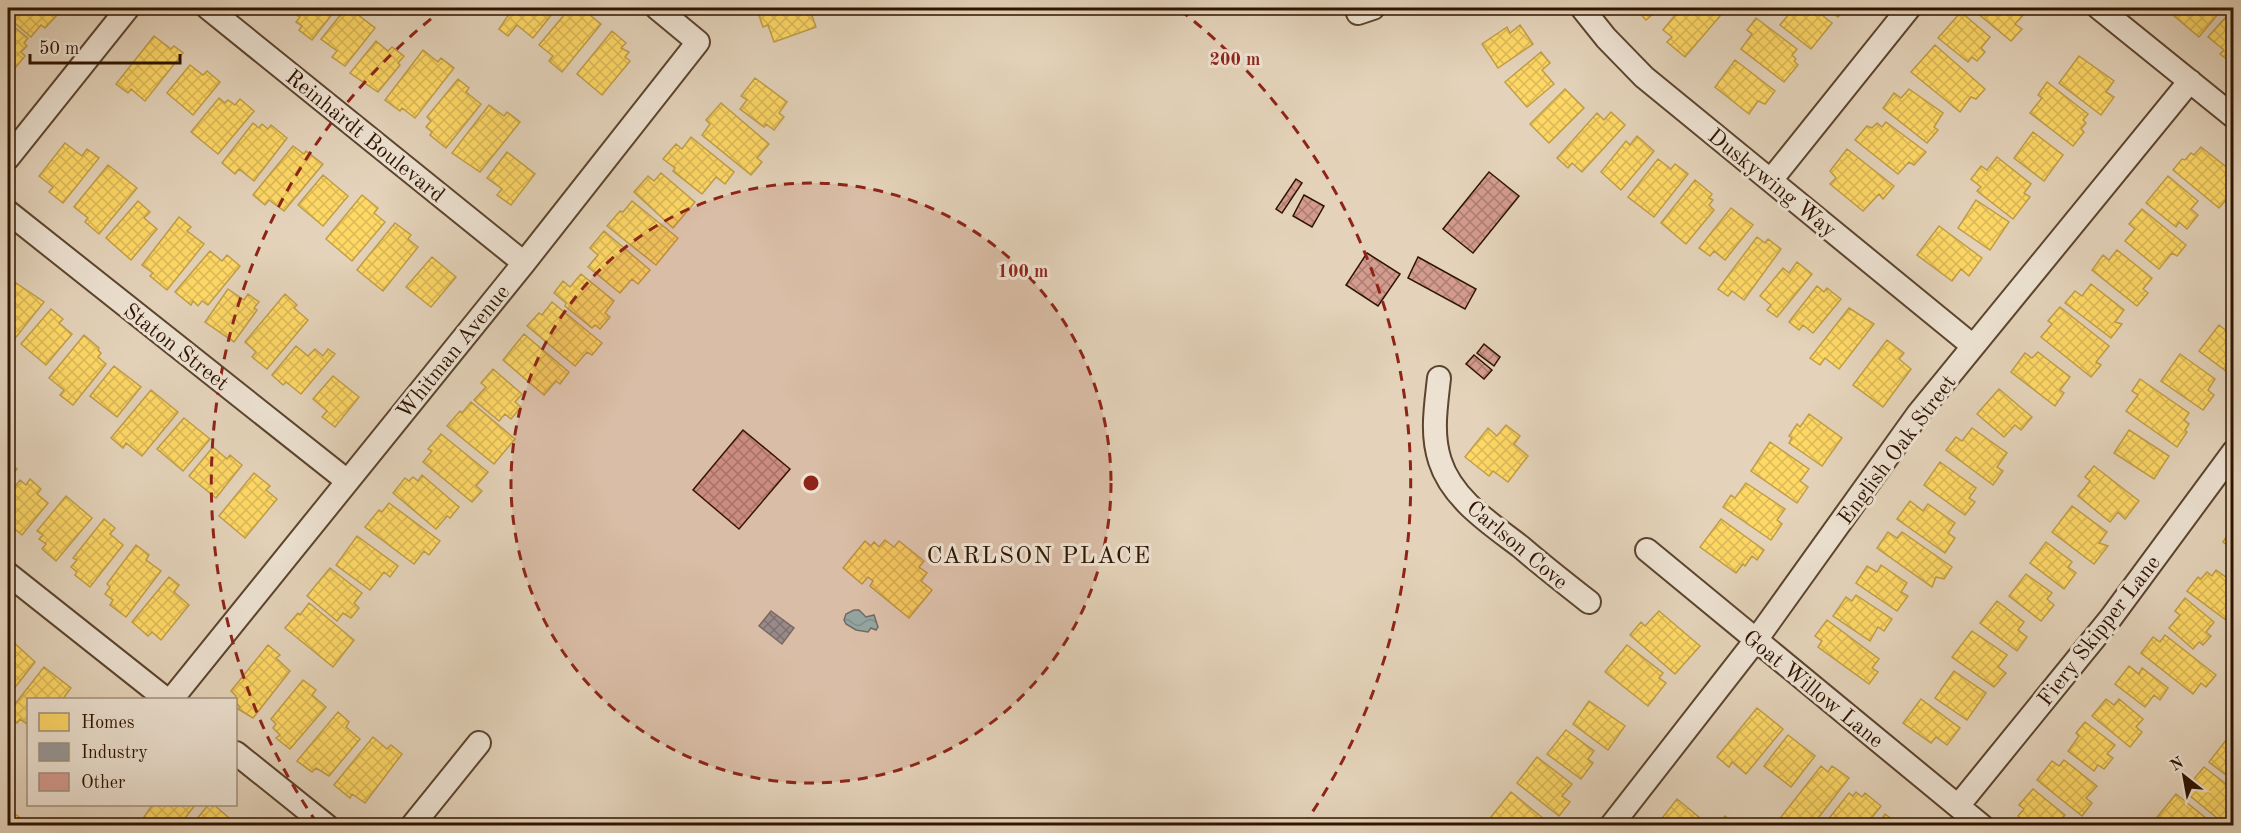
<svg xmlns="http://www.w3.org/2000/svg" width="2241" height="833" font-family="'Old Standard TT',serif">
<defs>
<pattern id="water-waves" width="16" height="10" patternUnits="userSpaceOnUse" patternTransform="scale(1.5)"><rect width="16" height="10" fill="#95b7b3"/><path d="M0 5q4-4 8 0t8 0" fill="none" stroke="#819c98"/></pattern>
<pattern id="homes-cross-hatch" width="8" height="8" patternUnits="userSpaceOnUse" patternTransform="scale(1.5)"><rect width="8" height="8" fill="#ffd966"/><path d="M0 0l8 8M0 8l8-8" fill="none" stroke="#dbb957"/></pattern>
<pattern id="industry-cross-hatch" width="8" height="8" patternUnits="userSpaceOnUse" patternTransform="scale(1.5)"><rect width="8" height="8" fill="#999"/><path d="M0 0l8 8M0 8l8-8" fill="none" stroke="#7d7c7a"/></pattern>
<pattern id="building-cross-hatch" width="8" height="8" patternUnits="userSpaceOnUse" patternTransform="scale(1.5)"><rect width="8" height="8" fill="#d49b8f"/><path d="M0 0l8 8M0 8l8-8" fill="none" stroke="#ac7d72"/></pattern>
</defs>
<rect width="100%" height="100%" fill="#e4d3ba"/>
<filter id="stains"><feTurbulence type="fractalNoise" baseFrequency=".00333" numOctaves="4"/><feColorMatrix values="0 0 0 0 .2 0 0 0 0 .09 0 0 0 0 .02 0 0 0 .5 -.17"/></filter>
<radialGradient id="worn" r=".72"><stop offset=".6" stop-color="#630" stop-opacity="0"/><stop offset="1" stop-color="#630" stop-opacity=".3"/></radialGradient>
<path fill="url(#water-waves)" stroke="#6c766b" stroke-width="1.5" d="M854,610H859L866,617L874,615L878,627L876,630L871,628L868,632L856,630L846,624L844,620L846,614Z"/>
<path fill="url(#homes-cross-hatch)" stroke="#c19e47" stroke-width="1.5" d="M8,8H51L58,14L45,28L41,25L31,37L8,17L11,12Z
M291,8H337L312,40L299,30L302,26L296,22L300,17L289,10Z
M346,8H349L375,28L345,66L332,57L337,51L321,39Z
M513,8H557L533,38L517,25L508,36L499,29Z
M570,8H581L601,24L562,72L549,61L553,56L539,45Z
M764,8H816L810,10L816,27L774,42L768,25L763,27L757,10Z
M1635,8H1660L1646,20Z
M1681,8H1724L1726,9L1685,57L1667,42L1672,37L1663,30Z
M1794,8H1813L1832,23L1811,49L1780,25Z
M1826,8H1846L1838,17Z
M1971,8H2021L2026,12L2015,24L2022,29L2011,41Z
M2180,8H2223L2199,37L2174,16Z
M2234,8V65L2220,54L2224,50L2208,37Z
M1961,12L1990,37L1981,48L1985,52L1977,61L1972,57L1968,62L1938,38Z
M1756,18L1797,49L1792,55L1796,59L1794,61L1798,65L1784,82L1741,49L1752,34L1747,30Z
M8,22L28,38L24,43L27,46L21,52L25,56L15,68L8,62Z
M1520,25L1533,44L1498,68L1482,44L1507,27L1510,33Z
M612,31L626,43L621,48L629,52L625,57L630,61L602,95L577,74Z
M154,36L171,49L174,46L183,53L145,101L131,89L128,93L116,84Z
M376,41L388,51L392,47L404,56L398,63L400,65L378,92L350,73Z
M1935,45L1985,89L1976,99L1971,97L1960,112L1911,72Z
M423,50L438,62L441,58L454,68L415,118L402,108L400,111L385,100Z
M1541,52L1550,63L1542,70L1554,84L1527,107L1505,82Z
M2079,56L2114,81L2106,92L2114,97L2101,115L2059,83Z
M1735,60L1775,91L1765,104L1758,101L1749,114L1715,87Z
M190,65L203,75L207,71L220,82L193,115L167,93Z
M755,78L787,102L779,113L784,117L774,130L766,124L764,127L740,109L747,100L741,96Z
M458,79L469,88L466,92L481,104L446,148L430,135L432,132L426,127L431,121L427,117Z
M2047,82L2088,114L2083,120L2086,123L2081,129L2084,132L2073,146L2030,113L2042,98L2038,95Z
M1565,89L1584,108L1549,143L1530,124Z
M1909,89L1943,113L1934,127L1938,130L1927,143L1883,108L1894,93L1901,98Z
M219,98L225,103L228,100L235,105L240,99L254,111L218,154L191,132Z
M721,103L769,144L757,158L762,162L751,175L702,135L710,124L706,120Z
M489,105L504,116L507,112L520,122L480,172L452,153Z
M1611,112L1625,125L1582,172L1572,163L1568,168L1557,158L1597,113L1604,120Z
M1886,122L1926,152L1914,165L1909,162L1898,174L1855,140L1867,126L1872,128L1877,123L1882,127Z
M253,123L259,128L262,124L268,129L271,125L287,138L254,181L239,169L235,174L222,163Z
M2033,132L2063,155L2044,181L2014,158Z
M1637,136L1654,151L1621,190L1601,172L1626,141L1630,145Z
M691,137L734,172L725,184L716,177L702,194L673,171L675,168L663,159L676,144L682,149Z
M65,143L82,156L87,149L99,158L63,203L49,192L53,187L39,176Z
M293,146L304,154L306,151L323,164L284,211L269,200L265,205L253,195Z
M2201,147L2234,173V181L2227,189L2232,193L2219,208L2173,170L2182,159L2185,160L2191,153L2194,155Z
M1847,149L1894,186L1883,199L1879,194L1863,211L1830,184L1836,178L1830,171Z
M507,152L535,174L511,205L497,195L502,189L487,178Z
M1997,157L2031,184L2024,193L2030,197L2013,219L1977,191L1981,187L1971,179L1981,166L1987,170Z
M1658,159L1671,169L1675,164L1688,174L1654,217L1628,197Z
M108,165L137,188L99,234L85,222L88,218L74,207Z
M661,173L695,202L673,228L634,192L648,176L654,181Z
M323,175L348,196L323,226L298,205Z
M2168,176L2198,201L2191,209L2198,215L2187,229L2179,222L2176,227L2146,203Z
M1695,180L1712,194L1709,198L1713,200L1709,205L1714,210L1686,244L1661,223Z
M362,195L378,208L374,213L385,222L352,261L326,239Z
M1976,200L2009,222L1990,250L1958,228Z
M138,201L150,212L144,218L157,229L131,260L106,238Z
M632,201L678,238L656,265L607,226L620,211L623,212Z
M1731,208L1753,225L1725,260L1714,251L1710,256L1699,248Z
M2142,209L2186,245L2177,256L2172,253L2159,269L2125,241L2135,229L2129,224Z
M179,217L191,227L187,231L204,244L167,290L150,276L153,273L142,265Z
M395,223L411,235L408,239L418,247L383,291L357,270Z
M1939,226L1982,258L1969,276L1961,269L1952,281L1917,255Z
M604,231L650,270L638,284L632,279L620,293L588,267L598,255L590,248Z
M1757,237L1765,243L1768,239L1781,249L1744,300L1732,291L1728,296L1718,289Z
M2117,250L2152,278L2143,289L2148,293L2137,306L2092,270L2103,255L2109,260Z
M210,251L222,261L227,255L240,266L208,305L202,301L198,306L193,301L191,305L175,292Z
M432,257L456,277L431,307L406,287Z
M1797,262L1812,274L1777,317L1767,310L1771,305L1760,296L1783,268L1789,273Z
M581,274L614,301L605,313L610,317L600,329L595,325L592,328L565,306L566,303L554,293L563,281L570,287Z
M16,283L44,302L9,346L8,294Z
M2091,284L2124,310L2115,322L2122,324L2111,338L2065,303L2075,291L2082,296Z
M1817,286L1824,292L1827,288L1841,299L1813,333L1803,325L1799,330L1789,322Z
M228,289L244,300L248,294L259,302L254,308L257,310L234,342L205,322Z
M285,294L297,305L294,308L308,320L267,369L252,357L256,352L245,342Z
M552,302L602,343L592,355L587,352L575,366L527,326L539,313L542,315Z
M2060,307L2109,346L2096,362L2101,365L2091,377L2041,337L2052,324L2048,321Z
M1849,308L1874,324L1839,369L1825,358L1820,365L1810,358Z
M51,309L63,319L59,323L72,334L46,365L21,344Z
M2219,325L2234,337V369L2230,374L2199,351Z
M524,334L569,372L560,384L556,381L544,395L503,360Z
M84,335L99,348L98,350L101,353L98,357L106,364L73,405L60,395L64,390L49,378Z
M1887,340L1904,353L1899,359L1911,369L1883,407L1853,385Z
M296,346L308,356L315,349L323,356L328,349L335,354L301,394L286,382L283,385L272,375Z
M2038,352L2070,377L2060,390L2064,393L2055,406L2011,372L2025,353L2032,358Z
M2180,354L2215,379L2208,390L2214,395L2203,410L2161,381Z
M114,366L141,387L117,417L90,396Z
M493,369L522,394L515,402L521,407L511,419L505,414L499,421L474,400L486,387L481,383Z
M333,376L359,397L335,427L322,417L327,411L313,399Z
M2140,379L2189,413L2184,420L2189,424L2185,430L2187,432L2177,447L2126,411L2138,395L2132,391Z
M1999,389L2032,417L2021,430L2015,425L2004,437L1977,414Z
M151,390L178,412L142,456L126,443L123,448L111,438Z
M471,402L515,439L494,464L447,426L460,411L462,413Z
M1809,414L1842,438L1822,466L1789,443L1792,438L1789,436L1797,424L1800,427Z
M184,418L210,439L183,471L157,449Z
M1506,425L1520,436L1514,444L1528,456L1508,482L1493,471L1489,476L1465,457L1488,428L1497,436Z
M1972,428L2007,453L1997,467L2003,471L1993,485L1946,450L1956,437L1962,441Z
M2129,430L2169,456L2154,479L2114,453Z
M441,434L488,472L476,486L482,491L472,502L423,462L432,451L428,449Z
M1770,442L1809,469L1800,481L1808,487L1797,503L1751,471Z
M213,447L227,459L230,455L242,465L216,498L189,476Z
M8,462L17,469L13,474L15,476L8,486Z
M1940,462L1976,488L1969,498L1975,502L1965,515L1924,485Z
M2094,466L2139,501L2125,519L2118,512L2110,522L2078,496L2090,481L2085,477Z
M254,473L270,486L266,490L277,499L245,538L219,516Z
M422,475L459,507L450,518L447,516L436,529L393,493L405,478L409,481L413,477L418,481Z
M30,479L41,489L37,494L48,503L22,535L9,524L12,521L8,517V496L20,480L26,485Z
M1746,483L1785,509L1777,520L1782,524L1771,540L1723,507L1731,495L1735,498Z
M66,496L92,518L56,561L42,549L46,544L39,539L43,535L37,531Z
M1910,501L1923,511L1928,504L1955,523L1948,533L1955,538L1945,553L1897,519Z
M389,503L440,541L429,555L424,551L414,564L365,527L379,510L382,512Z
M2072,506L2107,532L2099,543L2108,546L2094,564L2052,532Z
M104,519L115,528L110,534L123,545L90,587L75,575L77,572L71,567L77,560L73,558Z
M1721,519L1764,550L1757,560L1752,556L1745,566L1743,564L1736,573L1700,547Z
M1888,532L1897,538L1902,532L1952,567L1944,579L1936,577L1932,587L1877,548Z
M2229,533L2234,535V550L2223,542Z
M357,536L398,566L390,577L384,572L370,590L336,565Z
M885,540L894,547L899,541L924,561L919,567L927,573L921,581L932,590L909,618L870,586L873,581L868,577L862,584L843,568L865,541L871,546L874,542L879,547Z
M2046,542L2072,562L2068,567L2076,573L2064,589L2030,563Z
M136,545L149,555L146,560L161,571L126,617L110,605L113,600L105,594L110,587L107,584Z
M1881,565L1907,583L1901,592L1908,596L1897,611L1856,583L1867,566L1877,572Z
M330,568L362,593L354,603L359,608L351,618L343,613L337,621L307,596Z
M2216,570L2234,583V626L2187,591L2198,577L2201,579L2207,572L2212,576Z
M2026,574L2052,593L2047,599L2054,605L2041,621L2009,596Z
M169,577L179,585L174,592L189,605L161,640L152,632L148,636L132,622Z
M1856,595L1892,619L1884,631L1878,627L1870,641L1833,616L1846,597L1852,601Z
M2185,598L2214,622L2206,632L2211,636L2203,645L2199,642L2193,649L2169,628L2180,615L2175,611Z
M1997,601L2024,622L2018,630L2027,637L2017,651L1980,623Z
M309,603L354,640L333,667L285,628L298,613L300,615Z
M1659,611L1700,646L1675,674L1630,635L1641,622L1645,626Z
M1827,620L1879,659L1872,668L1878,672L1869,684L1818,647L1822,641L1815,636Z
M1972,631L2007,655L1998,667L2006,673L1994,687L1952,657Z
M2165,635L2216,675L2206,687L2201,683L2193,694L2141,653L2153,637L2160,642Z
M10,639L35,662L8,696V642Z
M268,645L280,655L276,658L290,671L253,718L238,709L240,707L234,700L236,696L231,691Z
M1627,645L1663,673L1659,678L1666,683L1648,706L1605,672Z
M2129,666L2139,674L2142,668L2168,688L2160,700L2154,695L2145,707L2115,684Z
M44,667L71,688L62,700H28V725L20,719L17,723L8,713Z
M1954,671L1986,693L1967,720L1935,698Z
M303,680L316,690L312,695L326,707L290,749L276,738L280,735L273,728L276,724L271,719Z
M1921,699L1960,728L1947,745L1936,737L1931,743L1903,723Z
M2106,699L2114,705L2119,699L2143,719L2136,727L2142,732L2130,747L2092,716Z
M1589,701L1625,726L1608,750L1573,724Z
M1757,708L1783,729L1746,774L1732,762L1729,767L1717,757Z
M338,712L349,722L346,727L360,739L329,776L316,768L312,772L297,761Z
M2085,722L2115,745L2107,754L2113,758L2104,769L2098,765L2094,771L2068,751L2079,736L2076,733Z
M1566,730L1594,751L1588,759L1593,763L1581,779L1547,754Z
M1788,735L1815,756L1791,787L1764,766Z
M373,737L387,749L391,745L402,754L365,803L352,794L350,798L334,785Z
M2227,739L2234,744V781L2209,762Z
M1537,757L1572,784L1562,796L1570,802L1559,816L1517,783Z
M2064,760L2097,786L2086,798L2092,803L2082,816L2037,780L2052,761L2059,766Z
M1821,766L1828,772L1832,766L1849,778L1812,826H1801L1796,821L1793,825L1781,817Z
M2204,767L2234,790V808L2222,822L2184,791Z
M2033,789L2065,815L2057,824L2059,826H2030L2018,816L2024,809L2019,805Z
M1511,792L1550,824L1548,826H1502L1491,817Z
M1856,792L1862,797L1865,793L1881,806L1865,826H1823L1849,793L1853,796Z
M2176,794L2212,823L2210,826H2160L2154,821Z
M1677,799L1706,823L1704,826H1656Z
M153,804H195V805L179,826H155L144,817Z
M209,804H213L236,824L191,826Z
M14,813L29,825L33,821L38,826H8V821Z
M1885,814L1897,823L1898,821L1903,826H1877Z
M1725,816L1736,825V826H1717Z"/>
<path fill="url(#industry-cross-hatch)" stroke="#79716b" stroke-width="1.5" d="M771,611L794,628L782,644L759,626Z"/>
<path fill="url(#building-cross-hatch)" stroke="#2f1400" stroke-width="1.5" d="M1489,172L1519,196L1473,253L1443,229Z
M1296,179L1302,183L1282,213L1276,209Z
M1304,195L1324,206L1312,227L1293,216Z
M1367,253L1400,274L1378,306L1346,285Z
M1418,257L1476,289L1465,309L1408,278Z
M1484,344L1500,357L1494,366L1477,353Z
M1474,355L1492,370L1484,379L1466,364Z
M743,430L790,469L739,529L693,490Z"/>
<g fill="none" stroke-linecap="round" stroke-linejoin="round">
<defs>
<path id="street" d="M208,8L524,263
M1582,8L1606,38L1644,77L1973,346
M2099,8L2234,117
M1358,13L1373,8
M8,158L128,8
M1771,180L1909,8
M8,212L346,480
M1439,378C1436,406 1431,434 1440,461C1452,499 1491,524 1521,547C1543,566 1566,584 1589,602
M1647,550L1982,826
M8,574L167,700
M171,700L524,263L698,42L657,8
M236,753L327,826
M1958,806L2110,619L2234,451
M412,826L479,743
M1611,826L1756,640L1918,414L2190,81"/>
</defs>
<use href="#street" stroke="#5c442e" stroke-width="26"/>
<use href="#street" stroke="#ede2d2" stroke-width="22"/>
</g>
<circle cx="811" cy="483" r="300" fill="#8f2418" fill-opacity=".12"/>
<g fill="none" stroke="#8f2418" stroke-width="3" stroke-dasharray="10 8">
<circle cx="811" cy="483" r="300"/>
<path d="M317 823A600 600 0 0 1 442 10M1180 10A600 600 0 0 1 1305 823"/>
</g>
<g text-anchor="middle" stroke-width="6" stroke-linejoin="round" paint-order="stroke">
<g font-size="22" fill="#2f1400" stroke="#ede2d2">
<text transform="translate(366 135) rotate(39)" y="8">Reinhardt Boulevard</text>
<text transform="translate(1773 182) rotate(39)" y="8">Duskywing Way</text>
<text transform="translate(177 346) rotate(38)" y="8">Staton Street</text>
<text transform="translate(452 351) rotate(-51)" y="8">Whitman Avenue</text>
<text transform="translate(1896 449) rotate(-53)" y="8">English Oak Street</text>
<text transform="translate(1518 544) rotate(40)" y="8">Carlson Cove</text>
<text transform="translate(2098 630) rotate(-52)" y="8">Fiery Skipper Lane</text>
<text transform="translate(1814 688) rotate(39)" y="8">Goat Willow Lane</text>
</g>
<g font-size="24" letter-spacing="1.5" fill="#2f1400" stroke="#ede2d2">
<text x="1039" y="563">CARLSON PLACE</text>
</g>
</g>
<circle cx="811" cy="483" r="9" fill="#8f2418" stroke="#ede2d2" stroke-width="3"/>
<g font-size="18" text-anchor="middle" font-weight="bold" fill="#8f2418" stroke="#ede2d2" stroke-width="6" stroke-linejoin="round" paint-order="stroke">
<text x="1235" y="65">200 m</text>
<text x="1023" y="277">100 m</text>
</g>
<rect width="2241" height="833" fill="none" stroke="#e4d3ba" stroke-width="30"/>
<rect x="9" y="9" width="2223" height="815" fill="none" stroke="#2f1400" stroke-width="3"/>
<rect x="15" y="15" width="2211" height="803" fill="none" stroke="#2f1400" stroke-width="1.5"/>
<rect x="27" y="698" width="210" height="108" fill="#ede2d2" stroke="#a1907e" stroke-width="1.5"/>
<rect x="39" y="713" width="30" height="18" fill="#ffd966" stroke="#a1907e" stroke-width="1.5"/>
<text x="81" y="728" font-size="18" fill="#2f1400">Homes</text>
<rect x="39" y="743" width="30" height="18" fill="#999999" stroke="#a1907e" stroke-width="1.5"/>
<text x="81" y="758" font-size="18" fill="#2f1400">Industry</text>
<rect x="39" y="773" width="30" height="18" fill="#d49b8f" stroke="#a1907e" stroke-width="1.5"/>
<text x="81" y="788" font-size="18" fill="#2f1400">Other</text>
<g transform="translate(2184 776) rotate(329)" stroke="#ede2d2" stroke-width="4.5" paint-order="stroke">
<path d="M0-4.5L10 22L0 15L-10 22Z" fill="#2f1400"/>
<text y="-9" font-size="16" font-weight="bold" text-anchor="middle" fill="#2f1400">N</text>
</g>
<path d="M30 54v9h150v-9" fill="none" stroke="#2f1400" stroke-width="3"/>
<text x="39" y="54" font-size="18" fill="#2f1400" stroke="#ede2d2" stroke-width="4.5" paint-order="stroke">50 m</text>
<rect width="100%" height="100%" filter="url(#stains)"/>
<rect width="100%" height="100%" fill="url(#worn)"/>
</svg>
